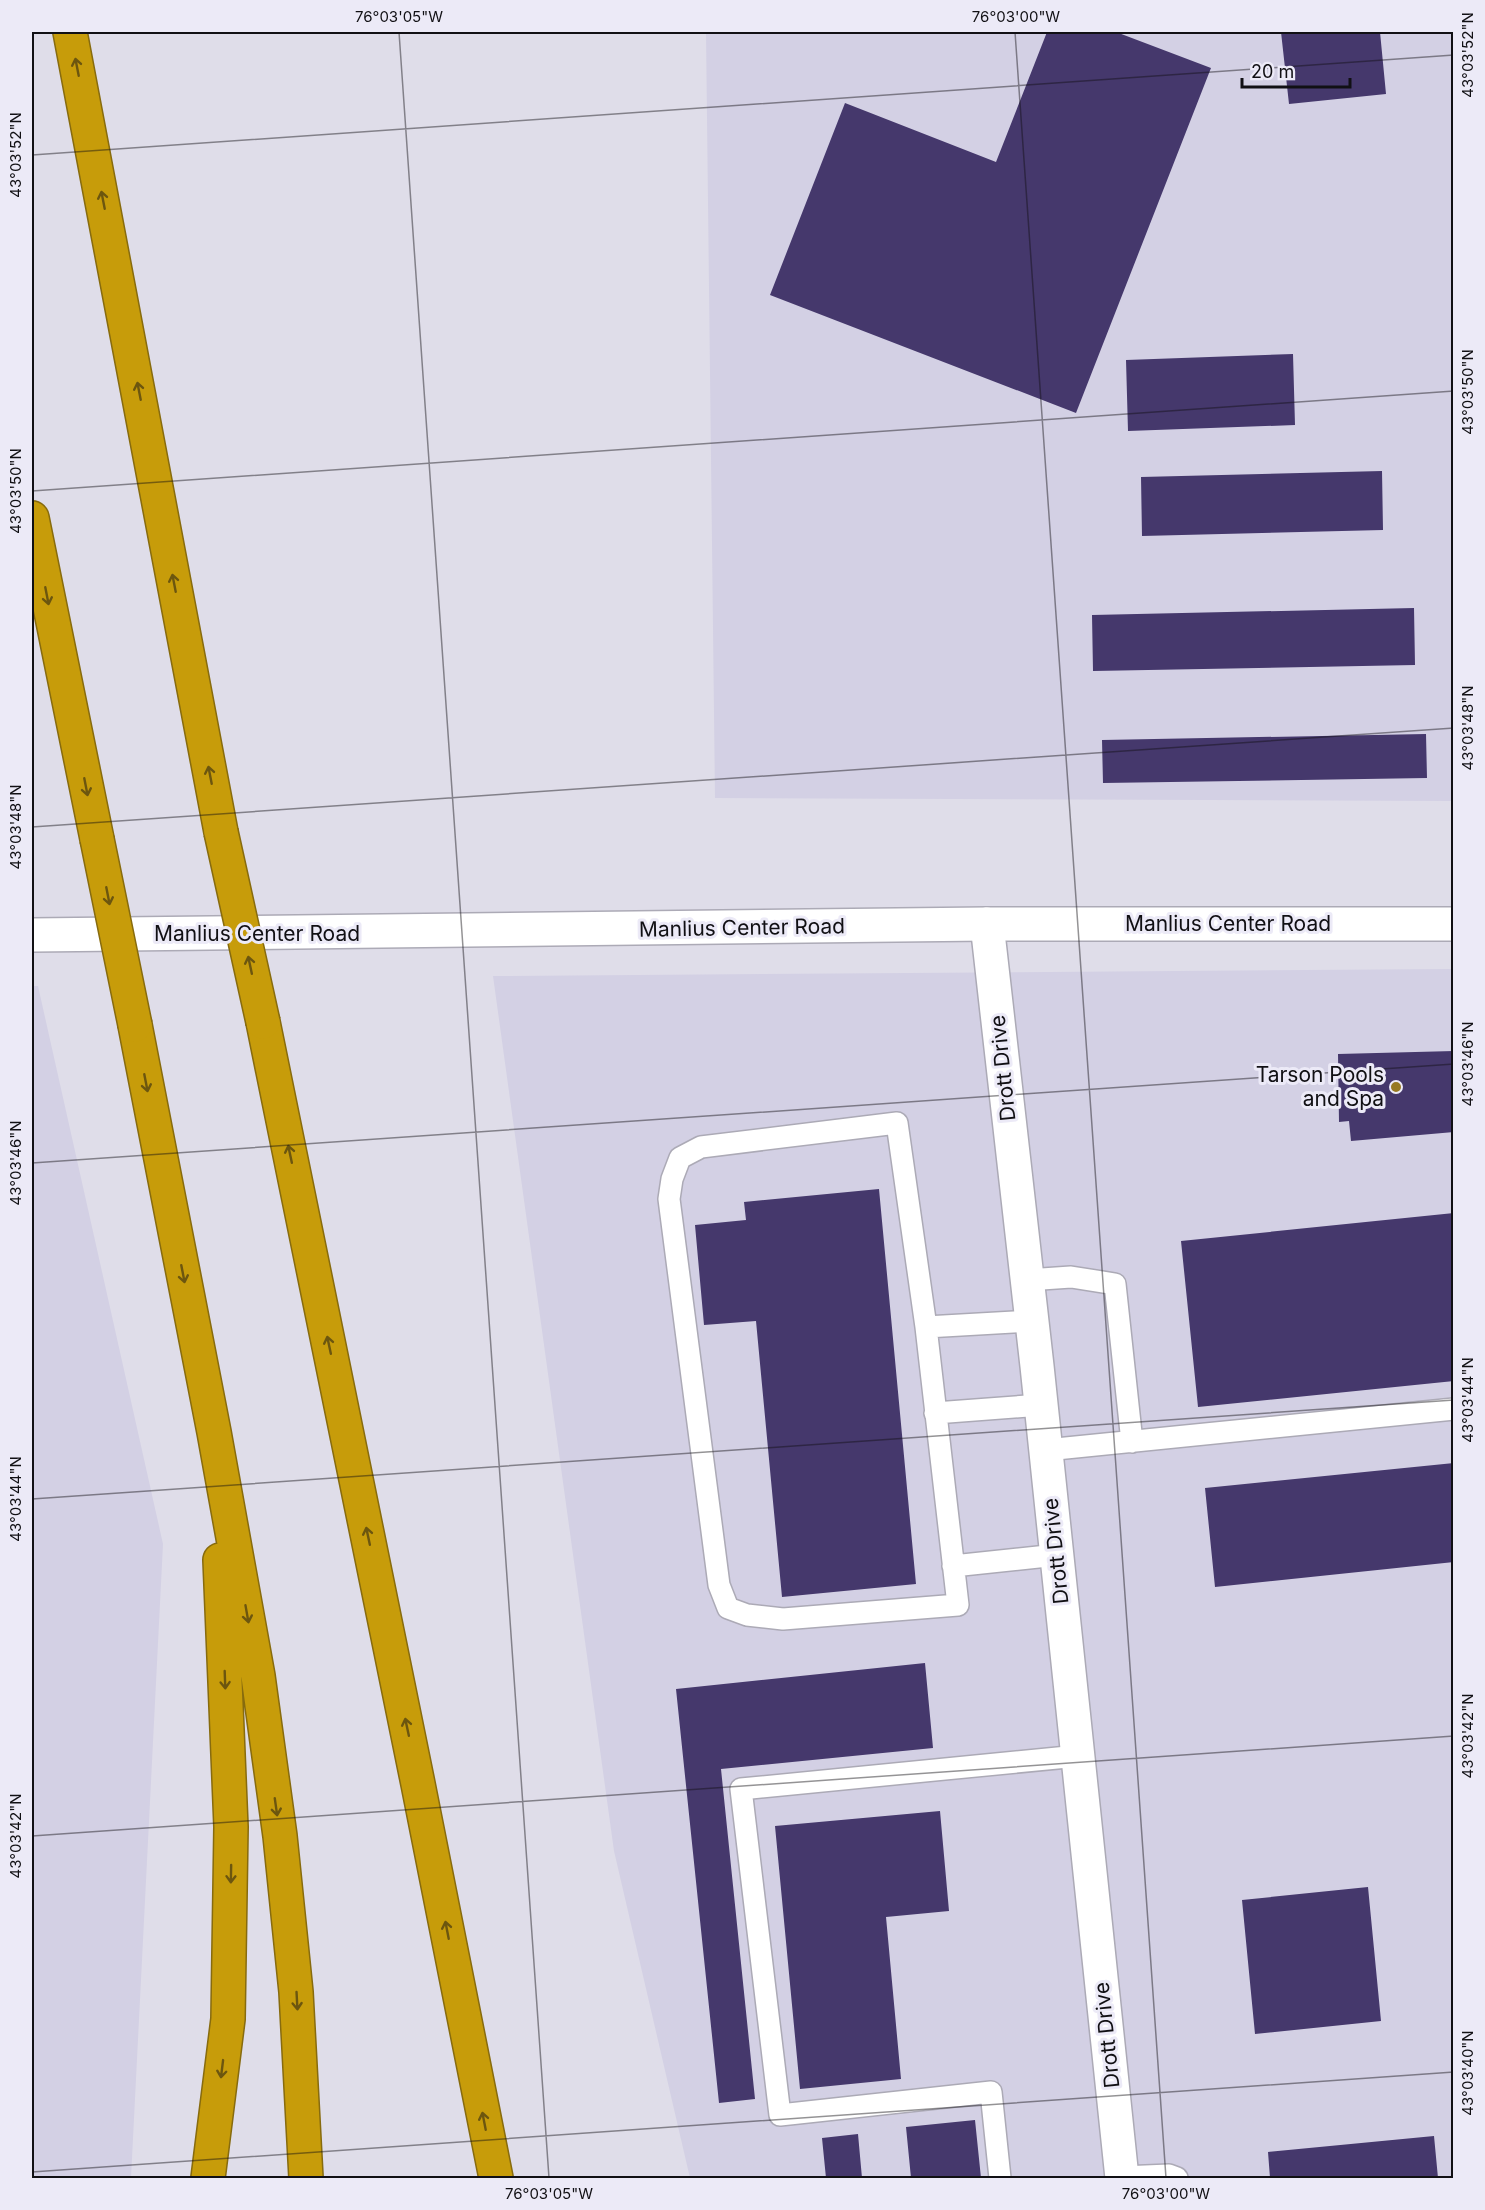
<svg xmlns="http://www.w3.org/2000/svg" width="1485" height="2210" font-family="Inter,sans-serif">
<rect width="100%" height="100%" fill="#dfdde9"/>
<path fill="#d3d0e4" d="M706,32H1453V801L715,798Z
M1453,969V2178H690L614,1851L493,976Z
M32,986H38L163,1544L131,2178H32Z"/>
<path fill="#45386c" d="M1047,32H1116L1211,68L1076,413L770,295L845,103L996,162Z
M1281,32H1380L1386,94L1289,104Z
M1293,354L1295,425L1128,431L1126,360Z
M1382,471L1383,530L1142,536L1141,477Z
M1414,608L1415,665L1093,671L1092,615Z
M1426,734L1427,778L1103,783L1102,740Z
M1454,1051V1132L1351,1141L1349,1121L1339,1122L1338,1054Z
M879,1189L916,1584L782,1597L756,1321L704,1325L695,1225L746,1220L744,1202Z
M1454,1213V1381L1198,1407L1181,1241Z
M1454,1463V1562L1215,1587L1205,1488Z
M925,1663L933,1748L721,1769L755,2099L719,2103L676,1689Z
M940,1811L949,1911L886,1917L901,2079L800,2089L775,1826Z
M1368,1887L1381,2021L1255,2034L1242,1900Z
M975,2120L981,2178H911L906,2127Z
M858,2134L862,2178H826L822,2138Z
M1434,2136L1438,2178H1270L1268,2152Z"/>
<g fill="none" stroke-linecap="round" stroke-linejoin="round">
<defs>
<path id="service" d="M1027,1280L1071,1277L1115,1284L1132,1442
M926,1327L958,1605L783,1619L747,1615L728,1608L719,1585L669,1199L672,1179L680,1158L701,1147L897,1123L926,1327L1032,1321
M935,1413L1041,1405
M1046,1450L1454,1409
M953,1566L1057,1555
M1122,2177L1169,2175L1177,2178
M1000,2178L991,2092L780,2115L741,1789L1078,1756"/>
<path id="minor" d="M987,924L1037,1366L1122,2178"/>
<path id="secondary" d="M32,935L987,924H1454"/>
<path id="motorway" d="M70,32L221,832
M32,518L97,839
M263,1022L418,1784L496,2178
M135,1025L214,1432L258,1676L280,1836L296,1992L306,2178
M208,2178L228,2019L231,1827L220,1560"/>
</defs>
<use href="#service" stroke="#acaab6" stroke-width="24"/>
<use href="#minor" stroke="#acaab6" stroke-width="36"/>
<use href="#secondary" stroke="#acaab6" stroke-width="36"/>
<use href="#motorway" stroke="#876b0e" stroke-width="36"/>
<use href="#service" stroke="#fff" stroke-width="21"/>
<use href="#minor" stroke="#fff" stroke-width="33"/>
<use href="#secondary" stroke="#fff" stroke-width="33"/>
<use href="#motorway" stroke="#c79c0a" stroke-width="33"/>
<defs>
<path id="motorway-bridge" d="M221,832L263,1022
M97,839L135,1025"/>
</defs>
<use href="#motorway-bridge" stroke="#876b0e" stroke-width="36" stroke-linecap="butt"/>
<use href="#motorway-bridge" stroke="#c79c0a" stroke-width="33"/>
</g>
<defs><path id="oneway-shaft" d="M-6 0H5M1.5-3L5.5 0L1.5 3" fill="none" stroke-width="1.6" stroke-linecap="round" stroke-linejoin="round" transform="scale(1.5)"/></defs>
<g stroke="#6c560f">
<use href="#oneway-shaft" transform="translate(77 67) rotate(-101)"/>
<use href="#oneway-shaft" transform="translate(103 200) rotate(-101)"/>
<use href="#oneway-shaft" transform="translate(139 391) rotate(-101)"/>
<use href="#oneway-shaft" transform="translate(174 583) rotate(-101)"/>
<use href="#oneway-shaft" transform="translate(47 596) rotate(79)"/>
<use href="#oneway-shaft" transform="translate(210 775) rotate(-101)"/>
<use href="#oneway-shaft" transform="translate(86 787) rotate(79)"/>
<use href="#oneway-shaft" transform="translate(108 896) rotate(79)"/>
<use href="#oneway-shaft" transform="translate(250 965) rotate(-102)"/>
<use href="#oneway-shaft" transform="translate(146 1083) rotate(79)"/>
<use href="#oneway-shaft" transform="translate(290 1154) rotate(-102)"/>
<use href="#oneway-shaft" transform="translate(183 1274) rotate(79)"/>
<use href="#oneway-shaft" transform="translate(329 1345) rotate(-102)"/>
<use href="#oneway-shaft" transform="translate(368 1536) rotate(-102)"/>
<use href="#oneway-shaft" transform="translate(247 1614) rotate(80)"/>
<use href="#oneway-shaft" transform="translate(225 1680) rotate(88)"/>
<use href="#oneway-shaft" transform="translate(407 1727) rotate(-102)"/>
<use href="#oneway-shaft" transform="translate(276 1807) rotate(82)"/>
<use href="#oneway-shaft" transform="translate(231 1874) rotate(91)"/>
<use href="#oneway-shaft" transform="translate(447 1930) rotate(-101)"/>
<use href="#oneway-shaft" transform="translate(297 2001) rotate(87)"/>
<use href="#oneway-shaft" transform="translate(222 2069) rotate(97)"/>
<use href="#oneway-shaft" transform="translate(484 2121) rotate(-101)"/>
</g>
<path fill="none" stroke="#111014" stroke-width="1.5" stroke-opacity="0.45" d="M399,32L549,2178M1015,32L1166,2178M32,155L1454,55M32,491L1454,391M32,827L1454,728M32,1163L1454,1064M32,1499L1454,1400M32,1836L1454,1736M32,2172L1454,2072"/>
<circle fill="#977921" stroke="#eceaf7" stroke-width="2" cx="1396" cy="1087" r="6"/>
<g text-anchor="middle" stroke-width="6" stroke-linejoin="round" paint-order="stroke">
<g font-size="21" fill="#111014" stroke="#eceaf7">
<text x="1228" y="931">Manlius Center Road</text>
<text transform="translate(742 928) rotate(-1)" y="7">Manlius Center Road</text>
<text x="257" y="941">Manlius Center Road</text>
<text transform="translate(1003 1068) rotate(-96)" y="7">Drott Drive</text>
<text transform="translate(1056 1551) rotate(-96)" y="7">Drott Drive</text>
<text transform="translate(1107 2035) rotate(-96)" y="7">Drott Drive</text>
</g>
<g font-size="21" fill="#111014" stroke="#eceaf7" text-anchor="end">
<text x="1384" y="1082">Tarson Pools<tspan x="1384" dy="24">and Spa</tspan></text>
</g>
</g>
<rect width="1485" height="2210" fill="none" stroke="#eceaf7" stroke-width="66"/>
<path d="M1242 78v9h108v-9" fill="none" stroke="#111014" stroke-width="3"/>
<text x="1251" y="78" font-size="18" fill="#111014" stroke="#eceaf7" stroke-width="4.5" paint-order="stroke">20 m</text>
<rect x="33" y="33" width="1419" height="2144" fill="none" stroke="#111014" stroke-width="2"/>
<g font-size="15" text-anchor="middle" fill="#111014">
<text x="399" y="22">76°03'05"W</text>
<text x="1016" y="22">76°03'00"W</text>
<text transform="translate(1468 55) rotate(-90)" y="5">43°03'52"N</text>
<text transform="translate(16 155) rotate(-90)" y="5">43°03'52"N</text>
<text transform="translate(1468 392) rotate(-90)" y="5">43°03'50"N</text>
<text transform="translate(16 491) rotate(-90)" y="5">43°03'50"N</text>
<text transform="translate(1468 728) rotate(-90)" y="5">43°03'48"N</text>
<text transform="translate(16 827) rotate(-90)" y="5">43°03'48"N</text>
<text transform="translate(1468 1064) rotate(-90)" y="5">43°03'46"N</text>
<text transform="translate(16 1163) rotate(-90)" y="5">43°03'46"N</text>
<text transform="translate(1468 1400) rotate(-90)" y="5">43°03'44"N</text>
<text transform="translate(16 1499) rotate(-90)" y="5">43°03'44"N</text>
<text transform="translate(1468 1736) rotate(-90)" y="5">43°03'42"N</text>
<text transform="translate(16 1836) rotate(-90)" y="5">43°03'42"N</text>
<text transform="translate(1468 2073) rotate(-90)" y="5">43°03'40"N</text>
<text x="549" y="2199">76°03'05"W</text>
<text x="1166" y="2199">76°03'00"W</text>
</g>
</svg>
